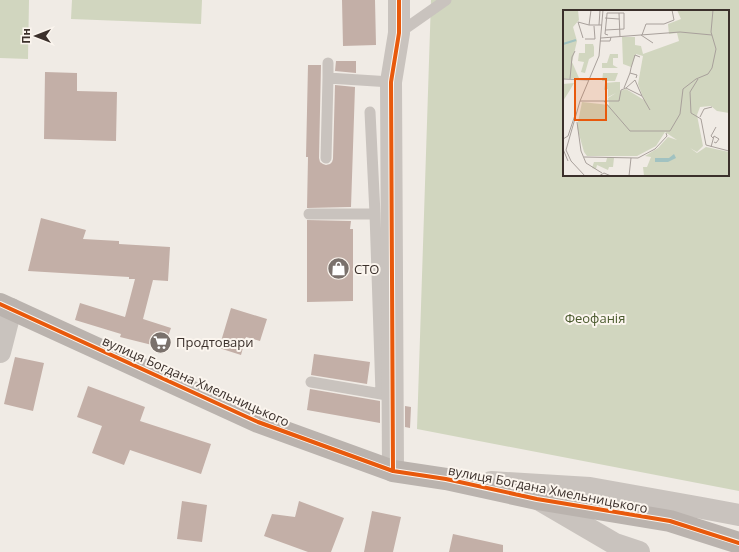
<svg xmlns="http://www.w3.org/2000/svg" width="739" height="552" font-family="'Open Sans',sans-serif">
<rect width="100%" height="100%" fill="#f0ebe5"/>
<path fill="#d1d6bf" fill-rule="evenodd" d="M0,0H29L28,59L0,58Z
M72,0H202L201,24L71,19Z
M431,0H739V491L417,429ZM564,11H728V175H564Z"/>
<path fill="#c3afa7" d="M342,0H375L376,45L343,46Z
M336,61H356V73L335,71Z
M308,65H321L319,158L320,162L323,164L326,165L330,164L332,162L333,159L335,85L355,87L351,207L307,208L308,157H306Z
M45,72L77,73V91L117,92L116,141L44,139Z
M41,218L86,230L83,239L119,241V244L170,247L168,281L153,280L143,319L171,328L164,348L120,337L121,334L75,320L80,303L125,317L135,279H129V277L28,271Z
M307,220L351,221L350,229H353V301L307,302Z
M231,308L267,319L260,341L246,337L241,355L219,348Z
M314,354L370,362L367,384L311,375Z
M15,357L44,363L33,411L4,404Z
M88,386L145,407L140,421L211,444L201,474L130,450L124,465L92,453L102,426L77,417Z
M310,389L380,401V423L307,410Z
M405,406L411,407L410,428L405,427Z
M182,501L207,505L202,542L177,539Z
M299,501L344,518L331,552H308L264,536L272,514L295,517Z
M372,511L401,517L393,552H364Z
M453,534L503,545V552H449Z"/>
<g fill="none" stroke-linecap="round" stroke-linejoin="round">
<path stroke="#c9c3be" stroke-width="11" d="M399,33L446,0
M328,63V78L391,82
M370,112L375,214L381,393
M326,158L328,78
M309,214H375
M311,382L387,395"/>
<path stroke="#c9c3be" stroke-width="22" d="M0,352L11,309
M393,471L391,82L399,33V0
M491,482L590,488L702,508L739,515
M538,499L615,544L639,552"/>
<path stroke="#bab3ae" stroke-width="22" d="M0,304L258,422L393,471L446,479L537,499L670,521L739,543"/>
<defs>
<path id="cycleway" d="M0,304L258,422L393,471L446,479L537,499L670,521L739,543
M393,471L391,82L399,33V0"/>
</defs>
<use href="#cycleway" stroke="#fbf5ee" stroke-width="6"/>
<use href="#cycleway" stroke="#e8590c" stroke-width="4"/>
</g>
<defs>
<symbol id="shop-disc" viewBox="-11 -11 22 22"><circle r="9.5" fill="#7a716c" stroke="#fbf5ee"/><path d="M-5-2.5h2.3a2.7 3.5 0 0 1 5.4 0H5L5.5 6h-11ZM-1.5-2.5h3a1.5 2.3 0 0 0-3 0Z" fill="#fff"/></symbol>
<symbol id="supermarket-disc" viewBox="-11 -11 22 22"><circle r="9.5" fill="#7a716c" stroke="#fbf5ee"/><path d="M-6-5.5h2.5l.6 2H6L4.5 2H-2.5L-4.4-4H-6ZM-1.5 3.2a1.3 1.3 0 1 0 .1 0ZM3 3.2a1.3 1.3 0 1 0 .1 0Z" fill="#fff"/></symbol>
</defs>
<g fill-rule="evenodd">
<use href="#shop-disc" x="326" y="256" width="25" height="25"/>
<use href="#supermarket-disc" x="148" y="330" width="25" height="25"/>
</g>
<g text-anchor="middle" stroke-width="4" stroke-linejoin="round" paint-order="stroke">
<g font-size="13" fill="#3b302b" stroke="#fbf5ee" text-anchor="start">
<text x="354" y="274">СТО</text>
<text x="176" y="347">Продтовари</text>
</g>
<g font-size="13" fill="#4a5a2e" stroke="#fbf5ee">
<text x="595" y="323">Феофанія</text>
</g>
<g font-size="13" fill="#3b302b" stroke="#fbf5ee">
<text transform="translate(196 381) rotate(24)" y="5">вулиця Богдана Хмельницького</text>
<text transform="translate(548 489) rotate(11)" y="5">вулиця Богдана Хмельницького</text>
</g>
</g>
<g transform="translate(563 10)">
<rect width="166" height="166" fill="#f0ebe5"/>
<path d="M0,0H15L16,10L10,17L14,31L9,52L16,68L0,69ZM114,0H166V103L154,101L148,96L137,97L134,105L140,136L134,142L127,138L134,143L143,137L166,142V166H81L80,157H84L88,147L82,146L95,138L105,127L114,130L102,122L93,136L74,146H24L21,142L14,117L19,92L46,95L45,88L53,83L45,87V79L41,80L42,73L53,72H57V81L63,79L81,90L75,74L80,46L73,44L68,57L60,54L59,27H72V35L78,36L80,44L116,31L114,23L106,24L105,14L118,9ZM22,34H30L31,37V46L26,49L22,63L18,62L21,52L15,51L16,43H22ZM47,44H55V48H50V55L55,58H39V53H44ZM40,63H55L52,71H39ZM11,73L7,80L0,91V74ZM44,148H51L50,157H46L45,160L34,155L33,159L29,158L31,152H43Z" fill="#d1d6bf"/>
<path d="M111,144L113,148L105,152H92V148H106Z" fill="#a1c2c1"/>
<path fill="none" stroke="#a1c2c1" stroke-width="2" d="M0,34L13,30"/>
<path fill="none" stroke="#a8a09b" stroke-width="1" d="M28,0L26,15H39M56,3L57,27M42,8L56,9M36,15L37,0M42,20L61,19V3H44V4L42,24L45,25M78,25L90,33M79,25L83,14H101L111,10L109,0M20,28L15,12L26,15M38,28L117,22L149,25M22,29H32L31,16M37,31H47L48,27M73,68L74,65L67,63L68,58L72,45L77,47M0,69L26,70M7,69L9,47L12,41M135,69L127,82L128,103L138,109L143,135L166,141M61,78L67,63M79,86L87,100M17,91H56L58,80L63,78L79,86L72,70L63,78M41,91L67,121H107L117,104L120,79L133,69L145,64L149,58L153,39L148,22L150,0M137,107L141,99L149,97M14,112L18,141L23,153L39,163M150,128L148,126L153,117M0,129L5,126L13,102M148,137L151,126L156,129L153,133L151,132M0,139L5,151M21,147L75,148L92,139L104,126L103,123M22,166L8,151L3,140L17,91L36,46L40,0M36,166L41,163L48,166M66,166L68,148"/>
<path fill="#e8590c" fill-opacity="0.15" stroke="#e8590c" stroke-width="2" d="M12,69H43V110H12Z"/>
<rect width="166" height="166" fill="none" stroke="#3b302b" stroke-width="2"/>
</g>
<g transform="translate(36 36) rotate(270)" stroke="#fbf5ee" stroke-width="3" paint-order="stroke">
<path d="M0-3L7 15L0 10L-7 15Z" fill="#3b302b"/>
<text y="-6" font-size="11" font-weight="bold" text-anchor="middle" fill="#3b302b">Пн</text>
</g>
</svg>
